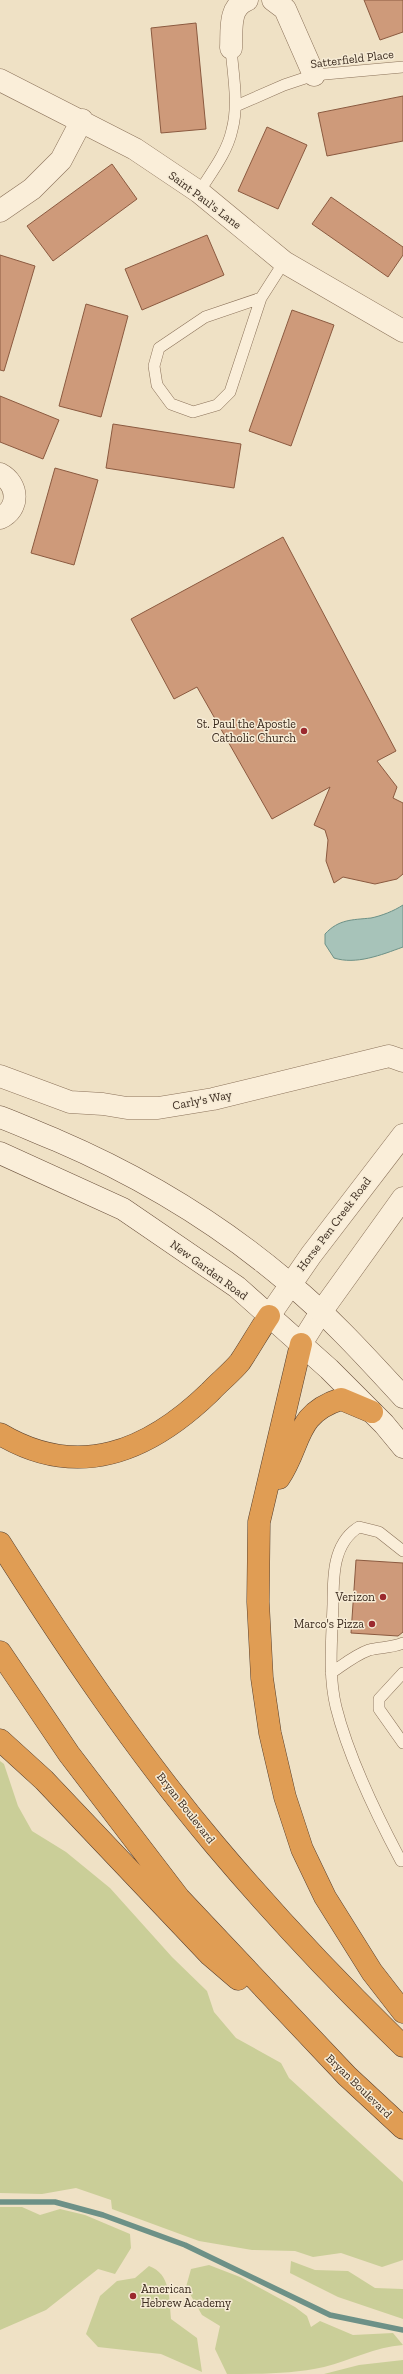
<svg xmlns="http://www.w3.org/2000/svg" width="403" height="2374" font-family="'Zilla Slab',serif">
<rect width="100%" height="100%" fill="#efe1c5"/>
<path fill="#cace98" d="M0,1761L4,1764L18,1806L32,1831L66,1852L110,1888L172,1957L207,1991L214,2012L236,2038L281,2063L289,2078L403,2182V2260L382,2267L341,2253L313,2257L295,2251L252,2250L199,2241L112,2209L111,2200L76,2188L42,2194L0,2193Z
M0,2207H22L40,2215L60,2209L85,2215L130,2234L131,2248L115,2274L98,2269L46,2310L0,2330Z
M291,2261L315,2270L348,2271L375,2288L403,2289V2319L338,2297L290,2273Z
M209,2265L240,2277L295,2307L307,2316L311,2327L320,2321L353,2335L393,2333L403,2345C375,2347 351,2360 324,2367C292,2374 259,2374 227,2374L215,2349L220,2326L202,2315L186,2287L191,2269Z
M149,2266C171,2274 169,2298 171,2319L197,2338L202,2372L161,2354L98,2347L86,2334L100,2296L117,2281L135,2278Z
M403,2360V2374H324L359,2365Z"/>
<path fill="#a7c3b9" stroke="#6d9187" d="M403,905V947C381,955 356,965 334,958L325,944V934C339,919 352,920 371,918C381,916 394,911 403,905Z"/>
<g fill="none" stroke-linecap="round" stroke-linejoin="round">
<path stroke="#6d9187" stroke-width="5.5" d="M0,2202H55L103,2215L185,2245L330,2315L403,2330"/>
</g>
<path fill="#ce9a7a" stroke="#8b5a40" d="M364,0H403V32L380,40Z
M196,23L206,129L161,133L151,28Z
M403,96V141L327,156L318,113Z
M267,127L307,145L278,209L238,191Z
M112,164L137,199L53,261L27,226Z
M331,197L403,247V255L388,277L312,224Z
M207,235L224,275L142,310L125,269Z
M0,255L35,266L4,371L0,370Z
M86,304L128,316L101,417L59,406Z
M292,310L334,325L291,446L249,431Z
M0,396L59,420L43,459L0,442Z
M113,424L241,444L234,488L106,468Z
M55,468L98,480L74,565L31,553Z
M283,537L396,751L377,761L397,787L393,798L403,803V874L397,879L375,884L343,877L334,883L326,861L328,840L325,830L314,825L330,787L272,819L197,687L174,699L131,619Z
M356,1560L403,1563V1632L398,1636L351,1633Z"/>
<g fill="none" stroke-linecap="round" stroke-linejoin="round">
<defs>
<path id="service" d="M236,106L284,85L314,75L403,67
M199,192C211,173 227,153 232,130C239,104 233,75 231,48
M261,298L230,392L217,405L193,412L171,404L157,385L154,366L159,348L205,317L261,298L284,262
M331,1673C343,1665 355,1655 369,1650C380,1647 392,1648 403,1643
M403,1673L379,1699V1709L403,1743
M401,1861C376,1814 349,1759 336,1707C328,1674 332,1638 333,1604C333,1576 333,1543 359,1527L379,1532L403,1551"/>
<path id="minor" d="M273,0L285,9L314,75
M231,48C232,31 228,7 247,0
M0,80L135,149L199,192L284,262L403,331
M0,211L32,189L61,160L82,120
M0,474C19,484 20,509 0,518
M0,1076L70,1102L103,1104L127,1108H158L213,1099L389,1056L403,1061"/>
<path id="tertiary" d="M269,1316L311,1255L403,1135
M301,1344L321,1312L403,1198"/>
<path id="secondary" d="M0,1117C19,1124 38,1133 56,1140C140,1176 220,1224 290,1284C331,1318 367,1358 403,1397
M0,1153L123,1209L237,1287L329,1369L384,1424L403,1447"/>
<path id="motorway" d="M301,1344L259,1522L258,1602L262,1678L270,1733L285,1797L302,1849L325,1897L372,1972L403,2012
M0,1434C79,1481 149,1451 210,1392C219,1382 231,1373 240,1362C250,1347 259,1331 269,1316
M279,1478C302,1444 294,1414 341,1399L372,1412
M0,1543C66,1647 135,1750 215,1845C274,1915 337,1982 403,2046
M0,1652L69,1754L179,1898L347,2076L403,2128
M0,1740L44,1780L210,1955L238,1979"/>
</defs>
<use href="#service" stroke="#8b725a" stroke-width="12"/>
<use href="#minor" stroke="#8b725a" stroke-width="23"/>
<use href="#tertiary" stroke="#8b725a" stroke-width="23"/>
<use href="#secondary" stroke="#6d533e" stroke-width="23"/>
<use href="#motorway" stroke="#59412f" stroke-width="23"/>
<use href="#service" stroke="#faeed9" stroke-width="11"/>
<use href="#minor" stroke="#faeed9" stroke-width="22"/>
<use href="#tertiary" stroke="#faeed9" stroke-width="22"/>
<use href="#secondary" stroke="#faeed9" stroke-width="22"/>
<use href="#motorway" stroke="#e09d54" stroke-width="22"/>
</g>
<g fill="#9b292e" stroke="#f6ebd5" stroke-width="1.5">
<circle cx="304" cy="731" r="4"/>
<circle cx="383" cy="1597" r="4"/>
<circle cx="372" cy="1624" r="4"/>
<circle cx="133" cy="2296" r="4"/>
</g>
<g text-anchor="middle" stroke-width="3" stroke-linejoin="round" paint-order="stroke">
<g font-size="12" fill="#3b2b1f" stroke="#f6ebd5">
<text transform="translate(352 59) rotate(-7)" y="4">Satterfield Place</text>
<text transform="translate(205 200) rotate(37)" y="4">Saint Paul's Lane</text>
<text transform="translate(202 1100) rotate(-11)" y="4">Carly's Way</text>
<text transform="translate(334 1224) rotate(-53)" y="4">Horse Pen Creek Road</text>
<text transform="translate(209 1270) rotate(36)" y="4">New Garden Road</text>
<text transform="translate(186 1808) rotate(52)" y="4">Bryan Boulevard</text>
<text transform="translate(359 2086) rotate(44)" y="4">Bryan Boulevard</text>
</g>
<g font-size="12" fill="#3b2b1f" stroke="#f6ebd5" text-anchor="end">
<text x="296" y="728">St. Paul the Apostle<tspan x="296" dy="14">Catholic Church</tspan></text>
<text x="375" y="1601">Verizon</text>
<text x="364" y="1628">Marco's Pizza</text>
<text x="141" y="2293" text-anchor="start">American<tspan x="141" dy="14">Hebrew Academy</tspan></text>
</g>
</g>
</svg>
